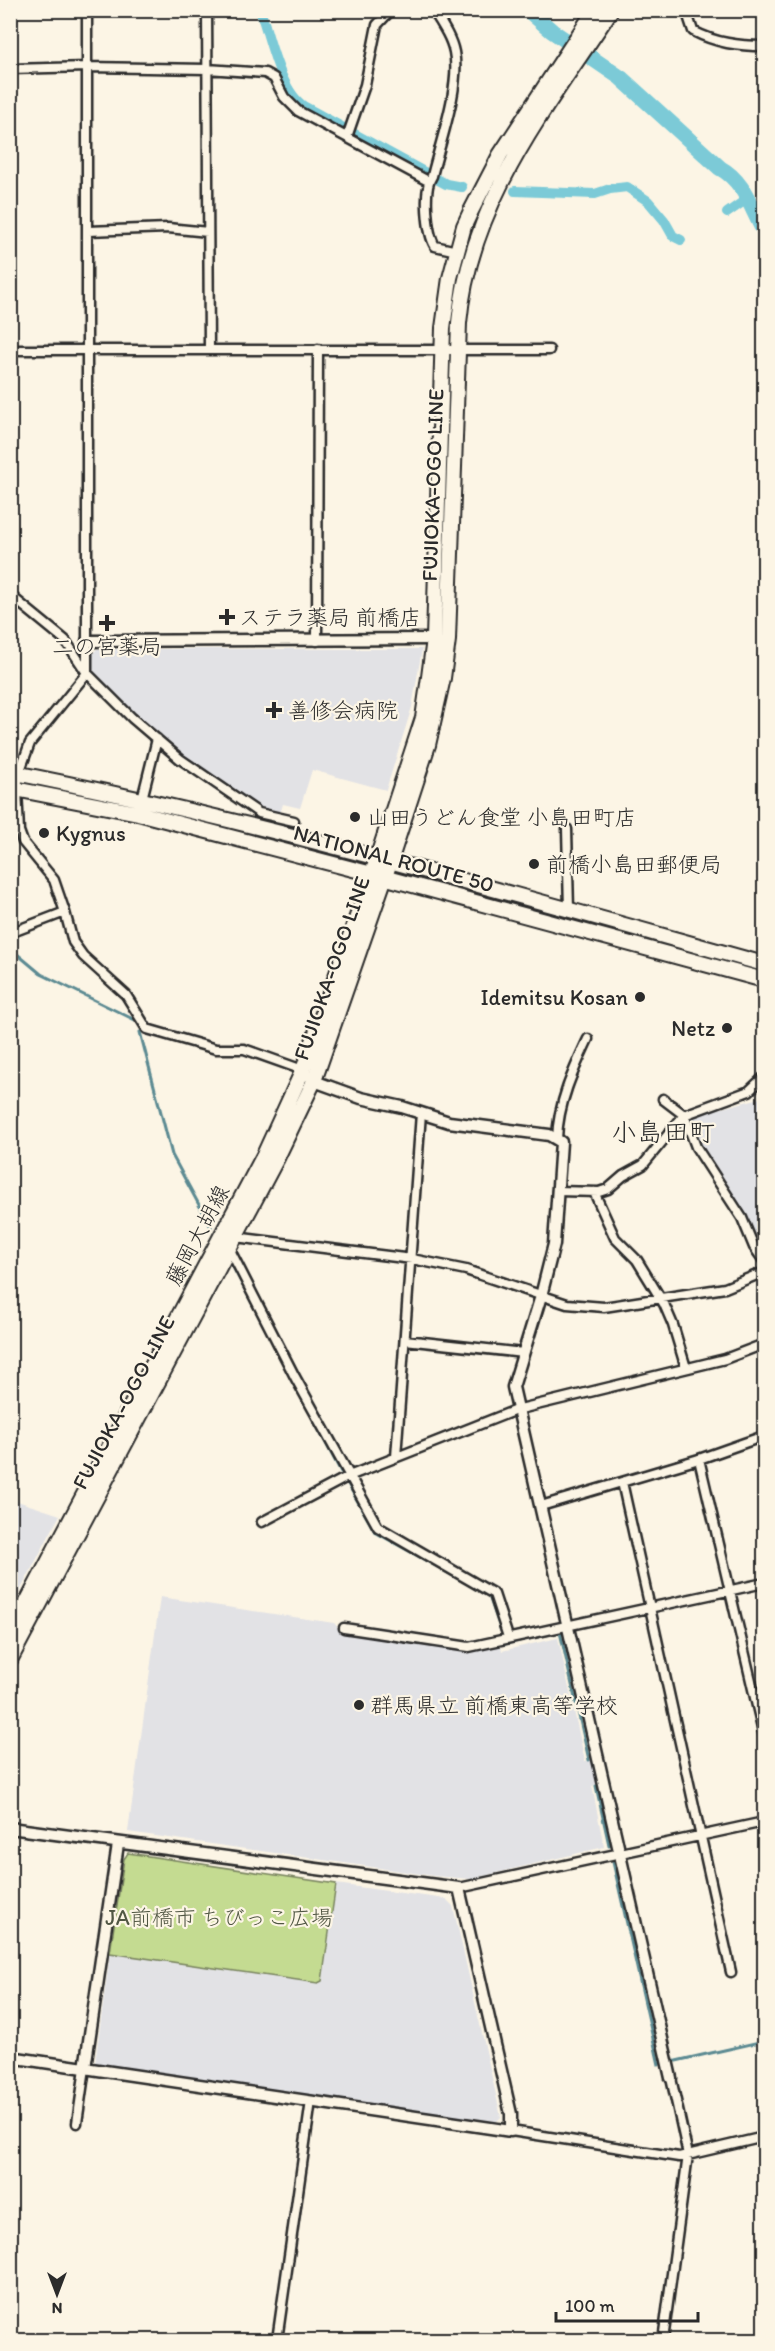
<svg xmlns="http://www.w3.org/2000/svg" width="775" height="2351" font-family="Itim,'Klee One',sans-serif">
<rect width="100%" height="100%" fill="#fcf5e5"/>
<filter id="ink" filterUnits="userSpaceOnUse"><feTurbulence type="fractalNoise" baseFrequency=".0167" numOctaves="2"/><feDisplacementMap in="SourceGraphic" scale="12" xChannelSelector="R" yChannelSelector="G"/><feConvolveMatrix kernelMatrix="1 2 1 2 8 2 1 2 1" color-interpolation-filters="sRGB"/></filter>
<g filter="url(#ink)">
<path fill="#e2e2e5" d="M97,649H422L412,707L386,790L312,770L300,808L283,804L280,814L256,807L181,756L130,711L92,673L93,653Z
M764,1097V1254L758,1249L702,1150L689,1121L692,1116Z
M11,1499L60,1515L11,1608L10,1499Z
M160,1597L334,1623L343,1633L466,1650L500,1642L502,1651L558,1638L585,1761L592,1760L597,1784L592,1786L604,1847L471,1879L434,1876L128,1832Z
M336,1884L446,1899L453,1906L501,2117L496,2122L95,2063L110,1953L318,1983L322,1981Z"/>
<path fill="#c4db91" stroke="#78835e" stroke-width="1.5" d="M128,1853L336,1884L322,1981L318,1983L110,1953L124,1859Z"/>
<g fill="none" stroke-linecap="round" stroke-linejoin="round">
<path stroke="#5b8a92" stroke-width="3" d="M10,948L41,974L137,1021
M140,1032L172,1155L211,1227
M232,1265L341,1472
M348,1484L375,1532L489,1596L501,1631
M505,1644L560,1632L589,1760
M596,1786L609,1845
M613,1862L659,2065
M676,2061L764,2041"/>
<path stroke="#7bcad7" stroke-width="10" d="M260,10C270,38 280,92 305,107L446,184L462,187
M515,191L595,194L610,189L627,187L648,201L664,220L673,236L681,240
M727,213L747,199"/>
<path stroke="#7bcad7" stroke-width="16" d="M528,10L552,31L621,78L720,168C744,181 751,208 764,231"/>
<defs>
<path id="minor" d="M207,10L209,350
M433,10C441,23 451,37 454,52C461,85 440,143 432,176C423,189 427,233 435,246L457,251
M690,10L689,19L693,31C716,43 738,46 764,46
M10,69L88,67L207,69L265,73L274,78L284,97L298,111L428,181
M347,137L365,85L377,25L391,10
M88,231L168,228L208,232
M10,350H549
M10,595L65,640L87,673L132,718L180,759L259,813L294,821
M317,641L318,349
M142,799L157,739
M567,829L569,910
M65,912L73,942L83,956L126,995L147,1029L216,1049H244L303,1070
M10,933L65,912L54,880L23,842L19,831L17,789L19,773L30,743L87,673V10
M663,1099L684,1115L696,1147L742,1218L754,1247L764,1261
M557,1139C558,1103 573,1071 588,1039
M557,1191L599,1192L608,1189L623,1176L643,1165L684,1115L749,1091L764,1077
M594,1192L615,1238L637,1260L664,1304L673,1325L686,1368
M235,1237L412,1259L466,1270L567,1304L604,1307L725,1288L764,1272
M229,1248L295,1377L378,1527L494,1594L508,1637
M405,1340L523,1353
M396,1457L421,1113
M699,1459L764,1736
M622,1482L731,1972
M541,1506L699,1459L764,1436
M262,1522L349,1476L516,1410L725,1359L764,1344
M344,1628L469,1647L764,1583
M459,1888L764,1822
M77,2123L85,2068
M511,2131L679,2157L764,2137
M277,2340L311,2101
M663,2340L688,2155L671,2078"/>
<path id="tertiary" d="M87,641L434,639
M309,1076L314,1081L361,1098L402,1107L449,1122L549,1135L561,1142L554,1244L541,1296L513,1387L671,2078
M10,1828L459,1888L511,2114V2131L10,2057
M85,2068L118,1844"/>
<path id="primary" d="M10,1634L264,1155L303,1070L372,874L423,718L429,677L434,639L443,328L450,278L464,226L471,211L500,155L595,10
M10,1660L276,1160L314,1081L385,877L428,745L443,678L448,640L459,323C470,201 546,109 611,10"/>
<path id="trunk" d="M10,772C265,822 515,895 764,964
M10,788L138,813L372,874L764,980"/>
</defs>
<use href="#minor" stroke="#2b2b2b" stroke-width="13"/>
<use href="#tertiary" stroke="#2b2b2b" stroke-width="15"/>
<use href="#primary" stroke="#2b2b2b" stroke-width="18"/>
<use href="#trunk" stroke="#2b2b2b" stroke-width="18"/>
<use href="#minor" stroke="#fcf5e5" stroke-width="8"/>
<use href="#tertiary" stroke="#fcf5e5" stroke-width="10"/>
<use href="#primary" stroke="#fcf5e5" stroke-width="14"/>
<use href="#trunk" stroke="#fcf5e5" stroke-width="14"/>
</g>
</g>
<g fill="#2b2b2b" stroke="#fcf5e5" stroke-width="2">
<path d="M224 608h6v6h6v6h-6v6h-6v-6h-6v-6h6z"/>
<path d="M104 614h6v6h6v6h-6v6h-6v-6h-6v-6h6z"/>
<path d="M271 701h6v6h6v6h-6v6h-6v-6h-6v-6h6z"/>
<circle cx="355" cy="817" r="6"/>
<circle cx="44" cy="833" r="6"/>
<circle cx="534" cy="864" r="6"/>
<circle cx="640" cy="997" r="6"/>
<circle cx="727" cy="1028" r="6"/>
<circle cx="359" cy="1705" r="6"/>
</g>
<g text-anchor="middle" stroke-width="4.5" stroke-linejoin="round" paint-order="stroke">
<g font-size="22" fill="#2b2b2b" stroke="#fcf5e5">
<text transform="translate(432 485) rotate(-88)" y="8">FUJIOKA-OGO LINE</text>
<text transform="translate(394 858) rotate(15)" y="8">NATIONAL ROUTE 50</text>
<text transform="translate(331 968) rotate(-71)" y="8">FUJIOKA-OGO LINE</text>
<text transform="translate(197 1235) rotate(-62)" y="8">藤岡大胡線</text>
<text transform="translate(123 1402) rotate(-62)" y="8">FUJIOKA-OGO LINE</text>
</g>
<g font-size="22" fill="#2b2b2b" stroke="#fcf5e5" text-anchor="start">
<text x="239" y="625">ステラ薬局 前橋店</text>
<text x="107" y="654" text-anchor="middle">二の宮薬局</text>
<text x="288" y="718">善修会病院</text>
<text x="367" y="825">山田うどん食堂 小島田町店</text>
<text x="56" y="841">Kygnus</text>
<text x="546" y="872">前橋小島田郵便局</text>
<text x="628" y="1005" text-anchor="end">Idemitsu Kosan</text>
<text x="715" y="1036" text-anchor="end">Netz</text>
<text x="371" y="1713">群馬県立 前橋東高等学校</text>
</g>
<g font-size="22" fill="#515744" stroke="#fcf5e5">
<text x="219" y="1925">JA前橋市 ちびっこ広場</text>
</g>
<g font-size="26" fill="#2b2b2b" stroke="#fcf5e5">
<text x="663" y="1141">小島田町</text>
</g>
</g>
<rect width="775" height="2351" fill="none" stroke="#fcf5e5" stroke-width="36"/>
<rect x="18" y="18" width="739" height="2315" fill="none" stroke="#2b2b2b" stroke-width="2" filter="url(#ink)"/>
<g transform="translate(57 2294) rotate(180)" stroke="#fcf5e5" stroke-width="4.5" paint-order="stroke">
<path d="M0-4.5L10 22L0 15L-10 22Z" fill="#2b2b2b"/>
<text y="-9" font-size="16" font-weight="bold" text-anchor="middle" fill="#2b2b2b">N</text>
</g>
<path d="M556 2312v9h142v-9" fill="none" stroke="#2b2b2b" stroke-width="3"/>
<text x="565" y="2312" font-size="18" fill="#2b2b2b" stroke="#fcf5e5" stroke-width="4.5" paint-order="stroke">100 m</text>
</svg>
